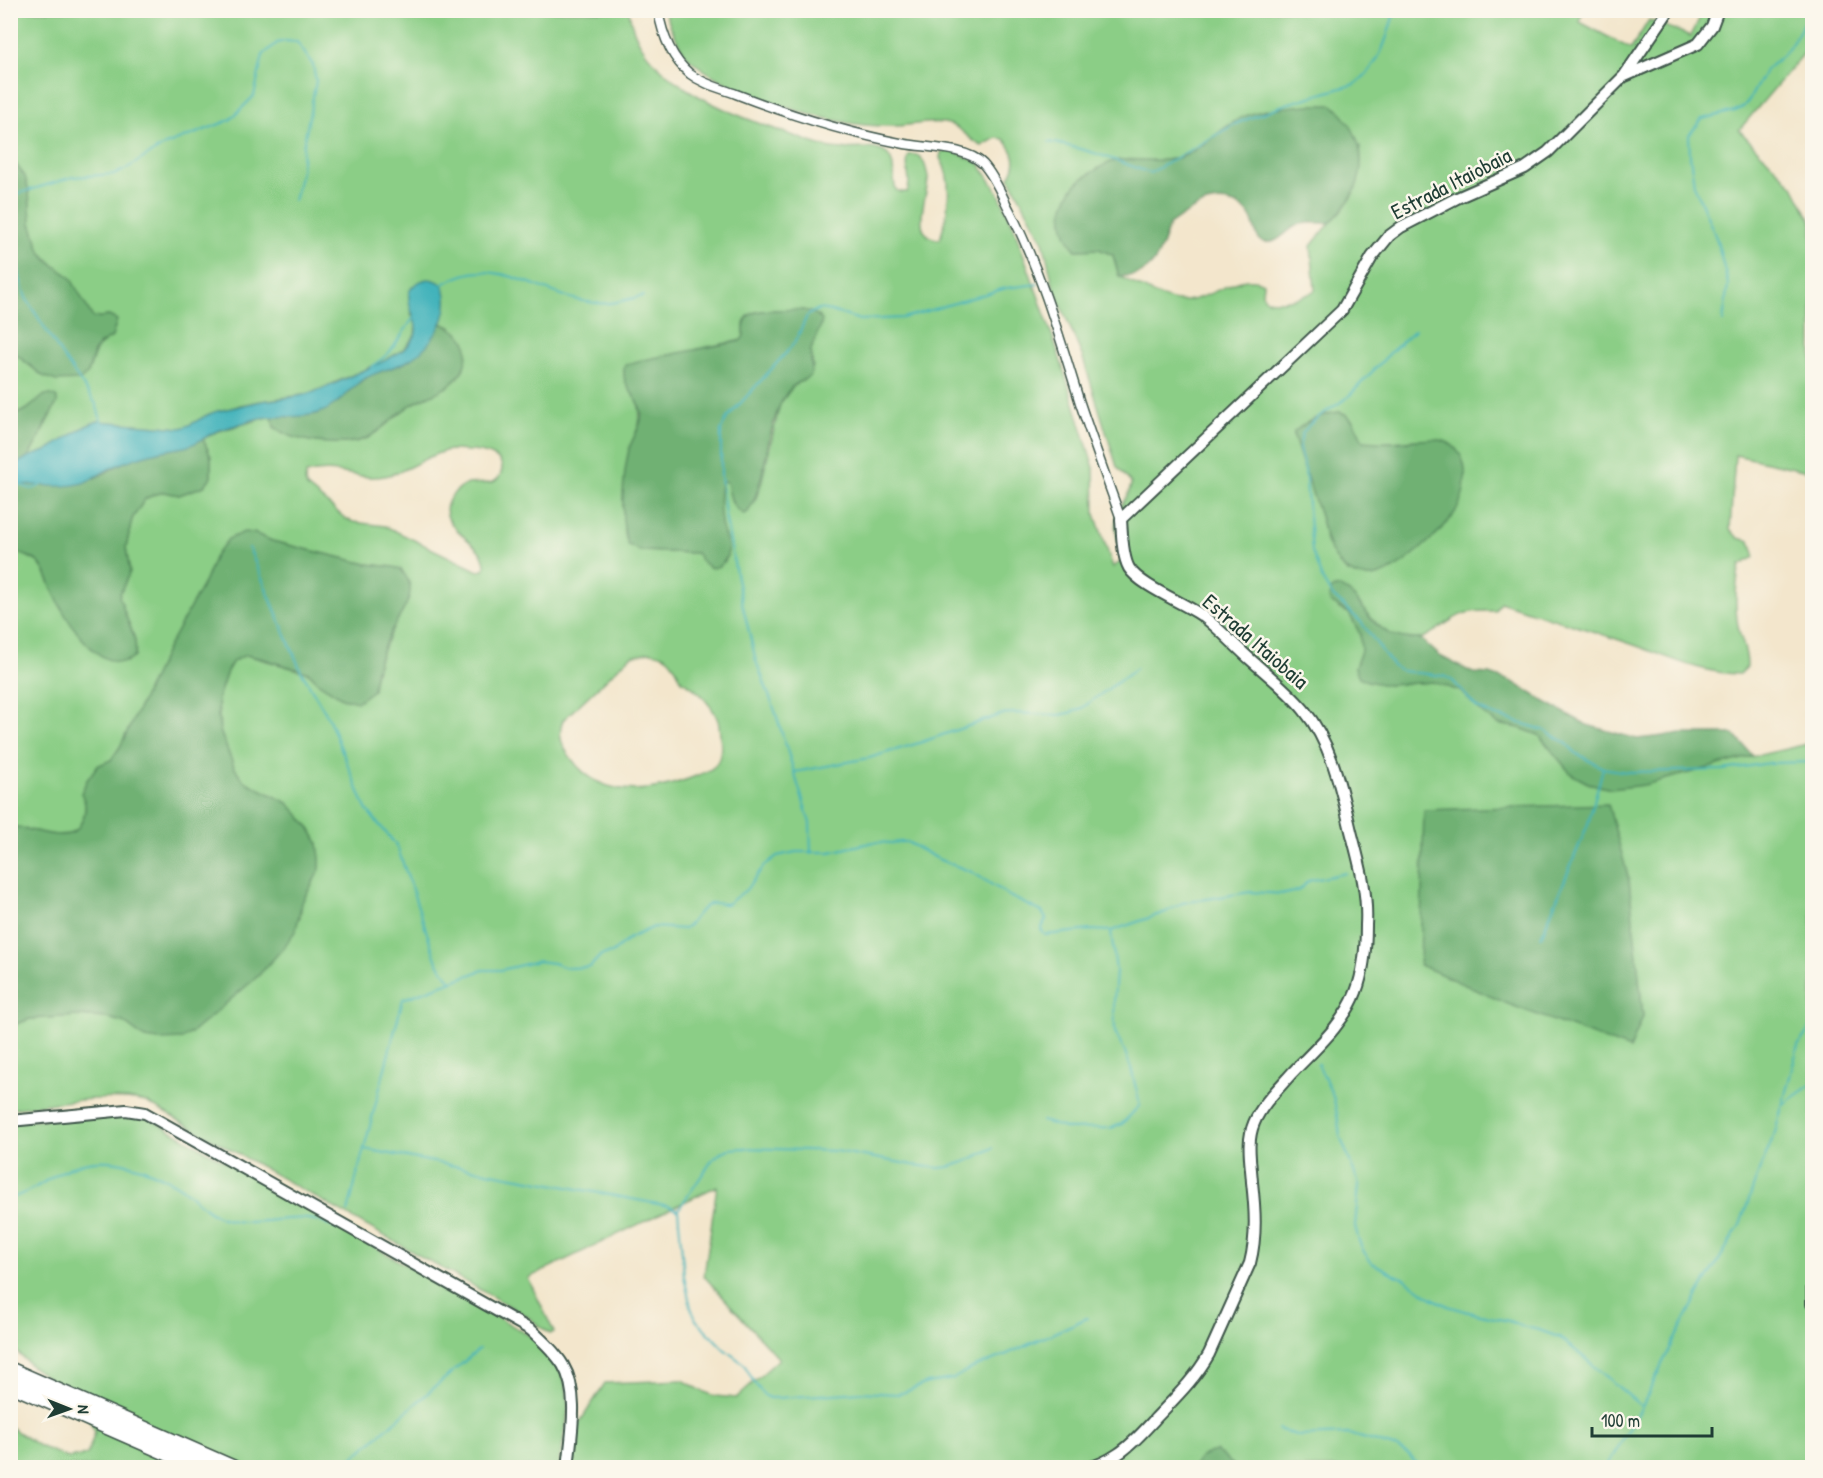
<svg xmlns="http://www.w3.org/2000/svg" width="1823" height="1478" font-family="'Patrick Hand',sans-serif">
<rect width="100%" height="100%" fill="#fbf7ec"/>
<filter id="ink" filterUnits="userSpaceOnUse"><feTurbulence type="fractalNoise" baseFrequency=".0167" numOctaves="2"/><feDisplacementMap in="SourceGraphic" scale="12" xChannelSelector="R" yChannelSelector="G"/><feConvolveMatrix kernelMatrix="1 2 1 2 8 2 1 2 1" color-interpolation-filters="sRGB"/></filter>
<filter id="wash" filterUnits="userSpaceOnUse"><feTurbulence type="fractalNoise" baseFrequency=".008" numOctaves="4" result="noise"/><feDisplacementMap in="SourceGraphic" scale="24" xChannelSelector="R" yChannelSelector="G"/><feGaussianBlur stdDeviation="1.35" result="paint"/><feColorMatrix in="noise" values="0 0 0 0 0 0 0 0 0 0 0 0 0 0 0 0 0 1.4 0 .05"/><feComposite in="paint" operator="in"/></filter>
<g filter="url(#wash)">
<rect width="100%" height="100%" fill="#f3e6cc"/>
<path fill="#8bce86" stroke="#55865d" stroke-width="1.5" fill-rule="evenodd" d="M1583,10L1580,22L1631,49L1649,20L1691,36L1703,11H1812V44L1739,130L1793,186L1812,223V472L1735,455L1730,529L1738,538L1750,541L1755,557L1740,565C1735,588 1734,612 1740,635C1744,647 1747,654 1747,667L1740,674C1704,674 1670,658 1637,646C1592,630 1545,617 1500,602L1495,611C1484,611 1474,610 1463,614C1448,620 1436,633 1422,638C1394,648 1371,620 1357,600L1339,609L1349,613L1360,634L1361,651L1355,668L1387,685L1433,682L1460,691L1481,712L1497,724L1520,728L1539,735L1571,774L1588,783L1611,789L1812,743V1467L1236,1468L1216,1451C1205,1453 1199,1458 1194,1468L571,1467L578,1425L605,1383L683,1380L702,1391L715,1396L736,1398L779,1359L704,1276L717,1186L528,1278L554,1332L550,1334L525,1315L146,1102C102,1093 55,1104 11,1109V1026L30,1019L78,1016L107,1018L123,1022L145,1038L182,1039L195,1030L259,975L300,917L302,902L314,881L318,843L309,827L288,803L244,781L234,767L220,731L218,698L227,671L233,661L246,655L309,673L320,684L373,690C375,661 389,633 404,608L393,567L367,564L272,541L254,533L215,556L205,581L168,647L120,747L111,760L97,766L86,802L84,816L78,829L69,834L55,835L16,827H11V551L25,555L38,562L45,572L54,593L126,662L135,657C137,640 133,634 127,619C124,612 122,603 119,596L129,572L126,548L132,519L145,499L153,495L164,492L179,495L204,486L211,477V457L203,439L216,432L272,416L274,427L310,441L355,442L368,438L410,405L447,387L458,378L464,368L451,327L441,323L446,300L411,314L416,323L415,335L404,349L386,360L309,394L260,401L240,405L226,411H218L207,415L189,426L181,428L98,421L86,426L46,451L28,457C39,440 47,421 57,403L45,396L26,410L11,416L10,350L43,376L88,373C96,353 92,348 112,337L109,316L93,318L83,301L56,267L40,251L31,223L29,192L14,160L11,157V11H629C637,79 726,112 783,132C798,137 815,145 831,148C847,151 876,143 888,155C896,164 892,180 896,190L901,192H907C913,180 903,167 909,155C917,153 921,156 924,163C926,167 927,173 928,177C929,193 907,238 940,239C948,214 954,181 940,158L941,152L949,149L979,163L999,194L1013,225L1057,349L1094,468L1095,514L1113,567L1126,558C1116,540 1110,523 1122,504C1126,497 1131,491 1131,483L1117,467L1083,358L1054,289L1043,241L1009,177C1019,162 1015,152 1004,139L996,138L982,146C968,140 961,125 944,123C928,120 906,127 889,126C875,126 858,125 844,122C802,115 714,86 686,55C680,50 668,19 664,11ZM1220,132L1360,146C1366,194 1337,212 1311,246L1315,290C1303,299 1281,303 1266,300L1262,294L1263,283C1241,269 1206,304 1179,301C1162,300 1135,284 1119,276L1113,255L1099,249L1076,250L1071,244L1063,221L1118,160C1139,160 1165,164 1184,155C1197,150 1209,141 1220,132ZM775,310H804L815,340L811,350L813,367L805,379L794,385L780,404L761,484L754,504L732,503L727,482L724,481L721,484C719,497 718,511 721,524C723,538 731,548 725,562L700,557L696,553L641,551L624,534C623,510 623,486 627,462C631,437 647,423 636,398L697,349L742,340C745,335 744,332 744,326C745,310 762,311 775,310ZM1339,412C1353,414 1357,429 1362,441L1376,443L1415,440L1348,572L1339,564L1326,542L1322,522L1294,437V432C1307,421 1322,414 1339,412ZM450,450C463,451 503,449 502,469C501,474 500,478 495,481C487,486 477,482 468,484C456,488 443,502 447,515C453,537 491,547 484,570L478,571L385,526L353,522L345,518L307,487L305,482L306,474C336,465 357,481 385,476C409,472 426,454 450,450ZM649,652C671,653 673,664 682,681C695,686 717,710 719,725C720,736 723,751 718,761C714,770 705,772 696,776C653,793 601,801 571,758C562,746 557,735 563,720L631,656ZM1628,880L1643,1016L1630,1049Z
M142,1114L541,1342C550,1354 561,1367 565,1383C573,1410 562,1440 559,1467H11L10,1427L39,1446L68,1458L87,1455L95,1432L84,1409L57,1384L31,1366L13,1348H11V1121Z"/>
<path fill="#70b173" stroke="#487754" stroke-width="1.5" d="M1309,105H1333C1364,133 1371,172 1345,206C1341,212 1335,218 1329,223C1321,223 1310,222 1301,224C1287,227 1280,245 1264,242C1255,240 1255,225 1251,218C1243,201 1218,198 1202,205C1190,209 1180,218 1169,225C1163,243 1157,271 1134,275C1129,276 1124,276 1119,276L1113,255L1099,249L1076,250C1065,238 1059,218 1065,203C1072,187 1076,182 1091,173C1100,167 1109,161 1120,160C1140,158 1164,164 1184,156C1204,147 1219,130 1237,120C1255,109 1288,107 1309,105Z
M10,157L25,176L29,192L31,223L40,251L46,259L70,277L93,318L109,316L117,320L112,337L100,344L94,352L88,373L80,380L56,381L43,376L11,350Z
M775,310C791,310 810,306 822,320C821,331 812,340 811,351C810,360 813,367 811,375C805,380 797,382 791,388C766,413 769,478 748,512L744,514C730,507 730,495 727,482L724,481L721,484C719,497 719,510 721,523C722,531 726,538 728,546C730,559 717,575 705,564C701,562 699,556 696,553L640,551L628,545C619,521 623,475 629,449C632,439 639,430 641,419C645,397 618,390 625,365L638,361L740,341C745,337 744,334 744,328C745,310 761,311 775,310Z
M441,323C459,331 471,339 466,360C463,372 458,379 448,386C437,394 423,397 411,405C396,414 383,430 367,438C348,447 309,443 290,436C284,434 279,430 274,427L272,416H300L338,402L360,382L371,375L405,363L414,356L436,332Z
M45,395H52L57,398V403L45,424L40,437L28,457L11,467V416L26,410Z
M1339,412C1353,414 1357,429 1363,441C1375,442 1387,443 1399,442C1417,441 1442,433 1456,449C1463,457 1466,468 1465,479C1465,507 1447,525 1427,543C1405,563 1368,595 1341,565C1327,550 1326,535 1320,516C1311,490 1302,463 1294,437V432C1307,421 1322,414 1339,412Z
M203,439L211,457V477L204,486L179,495L164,492L153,495L145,499L132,519L126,548L130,572L119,596C122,603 124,612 127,619C133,634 137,640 135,656C129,660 125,663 118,662C90,659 64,616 54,593C49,583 47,573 40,564C33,556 20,554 11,551L10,485C38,482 67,489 94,478C110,472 123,460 140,456C162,450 183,450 203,439Z
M244,532L254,533L272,541L367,564L393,567L401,569C404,574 409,580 410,586C412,602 397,619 390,633C381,651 374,670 373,690L357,702L342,698L320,684L309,673L264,659L246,655L233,661L227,671L218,698V715L220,731L234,767L244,781L288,803L300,816L309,827L318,843L320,858V869L302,902L296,930L285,946L259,975L195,1030L182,1039L159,1040L145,1038L123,1022L107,1018L78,1016L30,1019L11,1026V827H16C29,829 55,838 69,834C76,832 79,827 82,821C87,811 86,803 81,793L87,780L97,766L111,760L120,747L168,647L205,581L215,556L228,539Z
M1340,587C1351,592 1357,600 1364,610C1379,631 1394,640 1421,639L1440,656L1473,673L1490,674L1513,682L1545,702L1587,725L1637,739L1682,734H1734L1753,756L1644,785L1611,789L1588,783L1571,774L1539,735L1520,728L1497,724L1481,712L1460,691L1433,682L1387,685L1367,681L1359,677L1355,668L1361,651L1360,634L1349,613L1330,602L1329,597L1331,589Z
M1608,804L1629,880L1643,1016L1630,1049L1508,1004L1420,965L1424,810Z
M1216,1451L1236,1467H1194C1199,1457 1205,1453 1216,1451Z"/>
<path fill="#42b3bb" stroke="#307878" stroke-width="1.5" d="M427,279C440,280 445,284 446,297C449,323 426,352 404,363C390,369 375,372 362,380C348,391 337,407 319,413C300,420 277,414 256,419C244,423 230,427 217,431C206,436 197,444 185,447C176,449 167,450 158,452C141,456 126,461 111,468C101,473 93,479 83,483C60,490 34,483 11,485V467L28,457L46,451L86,426L98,421L181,428C194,425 204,414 218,411C233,408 247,404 262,401C277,399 293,398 307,394C324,390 342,380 358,373C373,366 389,360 403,350C407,347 412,341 415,336C423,319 389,290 427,279Z"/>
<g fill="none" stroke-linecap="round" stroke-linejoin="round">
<path stroke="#42b3bb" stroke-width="2" d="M1049,142C1084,148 1116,160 1150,173L1235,124L1286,104L1355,84C1380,67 1387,38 1395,10
M10,196L73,177L116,174L124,170L163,146L230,120L254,96L263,55L277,43L285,41L297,42L313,65L316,81L303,148L301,172L294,201
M10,214L20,279L26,298L61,354L96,404L102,423
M441,285C453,278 467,272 481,272C518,271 559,301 597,303C613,305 628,299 643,296
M1723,321L1728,284L1717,240L1694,185L1690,156L1689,135L1702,119L1735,111L1743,107L1749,100L1765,71L1787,51L1812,11
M1415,330L1392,351L1347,398L1321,415L1310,424L1302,434L1299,449L1305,470L1312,551L1322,579L1331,594L1361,622L1393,666L1402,671L1444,676L1453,681L1477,708L1493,715L1544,730L1566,743L1577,754L1603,768L1627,772L1723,770L1770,763L1812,762
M372,367L390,352L414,317
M17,483C30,489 32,492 44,483
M249,548L301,671L328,717L366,809L397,846L437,962L451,981
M795,772L869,758L919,743L1003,714L1014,713L1060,715L1069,713L1082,708L1137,668
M811,853L810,823L775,711L756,661L740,594L725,515L721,476V430L727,418L785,354L795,342L807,316L813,312L819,309L831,311L860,320L903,318L1006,288L1038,284
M1541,937L1588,824L1603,768
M1318,1064L1333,1096L1337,1114L1340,1136L1359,1184L1355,1226L1359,1241L1364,1252L1372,1263L1406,1280L1430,1297L1448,1306L1476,1314L1509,1321L1521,1326L1539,1330L1561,1338L1642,1407
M1782,1105L1812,1084
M1042,1121L1068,1129L1111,1128L1122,1124L1140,1105L1131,1068L1125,1052L1115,1032L1114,1001L1116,971L1111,931
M993,1148L967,1161L949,1167L939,1168L913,1165L836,1151L744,1148L729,1149L722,1152L713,1159L678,1210L684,1276L691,1308L696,1320L724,1349L744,1364L753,1381L764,1395L769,1398H778L860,1392L898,1394L905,1392L927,1383L953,1379L968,1370L1005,1355L1087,1318
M364,1149L669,1206L678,1210
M10,1199C19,1195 28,1192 36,1187C50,1179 64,1168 80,1164C111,1154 151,1169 177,1185C194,1195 206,1214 226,1219C252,1227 281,1216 308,1219C320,1220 328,1225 338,1229L342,1227
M348,1212L354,1187L403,999L483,970H501L538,961L553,963L567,968L590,967L601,955L612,953L630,938L654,927L684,929C694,923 700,905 713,903C717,903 723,904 727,904L746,890L764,866L777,856L796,852H830L874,842L892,843L901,842H907L940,860L972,872L1011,897L1042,912L1046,919L1041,930L1045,935L1091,930L1111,931L1166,912L1182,903L1250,892L1286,894L1300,890L1308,881L1346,873
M1278,1429L1299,1436L1348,1434L1381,1443L1397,1448L1409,1455L1420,1468
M341,1468L479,1349
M1606,1468L1642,1407L1662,1364L1698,1295L1740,1225L1759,1171L1775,1133L1798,1046L1812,1025"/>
</g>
</g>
<g filter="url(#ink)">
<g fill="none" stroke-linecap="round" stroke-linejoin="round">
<defs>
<path id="street" d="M658,10C662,34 671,58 690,74C703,84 720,88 736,94C790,115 848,133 905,144C928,148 966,147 983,164C995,177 1002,196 1010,211C1041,272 1060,338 1080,403C1093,442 1107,480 1121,519"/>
<path id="secondary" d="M1625,76L1698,44L1712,26L1718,10
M10,1121L126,1110L145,1113L531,1330C543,1341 555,1352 563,1365C580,1393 571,1437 568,1468
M1812,1283V1304
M1037,1468H1053
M1088,1468C1099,1465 1109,1460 1118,1454C1132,1445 1144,1431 1155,1419C1175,1398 1195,1379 1209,1354L1250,1263C1257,1235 1255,1209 1252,1182C1251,1163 1246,1142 1254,1123C1262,1104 1278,1089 1292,1073C1315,1049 1344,1024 1356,992C1364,971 1366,946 1366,925C1368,892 1359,862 1351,831C1341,789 1332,744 1304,710C1288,691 1269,676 1251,660C1235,646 1221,630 1204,617C1185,603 1140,586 1129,568C1122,556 1122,532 1121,519L1342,310L1372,257L1389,236L1401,227L1457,198L1525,168L1548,152L1624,76L1669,10"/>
<path id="highway" d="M10,1370L233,1468
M10,1384L202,1468"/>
</defs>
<use href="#street" stroke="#3f564b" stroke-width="11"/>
<use href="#secondary" stroke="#3f564b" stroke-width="14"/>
<use href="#highway" stroke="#3f564b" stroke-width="18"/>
<use href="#street" stroke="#fff" stroke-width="8"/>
<use href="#secondary" stroke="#fff" stroke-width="10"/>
<use href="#highway" stroke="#fff" stroke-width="15"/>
</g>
</g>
<g text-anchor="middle" stroke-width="5" stroke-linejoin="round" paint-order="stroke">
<g font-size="22" fill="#1f3d34" stroke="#fbf7ec">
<text transform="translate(1451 183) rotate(-27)" y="8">Estrada Itaiobaia</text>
<text transform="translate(1256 641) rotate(41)" y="8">Estrada Itaiobaia</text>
</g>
</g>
<rect width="1823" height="1478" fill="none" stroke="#fbf7ec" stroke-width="36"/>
<g transform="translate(69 1409) rotate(91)" stroke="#fbf7ec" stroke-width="4.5" paint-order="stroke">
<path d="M0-4.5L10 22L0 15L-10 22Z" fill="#1f3d34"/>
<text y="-9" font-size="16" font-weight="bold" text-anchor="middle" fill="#1f3d34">N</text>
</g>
<path d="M1592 1427v9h120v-9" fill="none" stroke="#1f3d34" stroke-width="3"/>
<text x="1601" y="1427" font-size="18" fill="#1f3d34" stroke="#fbf7ec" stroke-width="4.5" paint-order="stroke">100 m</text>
</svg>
